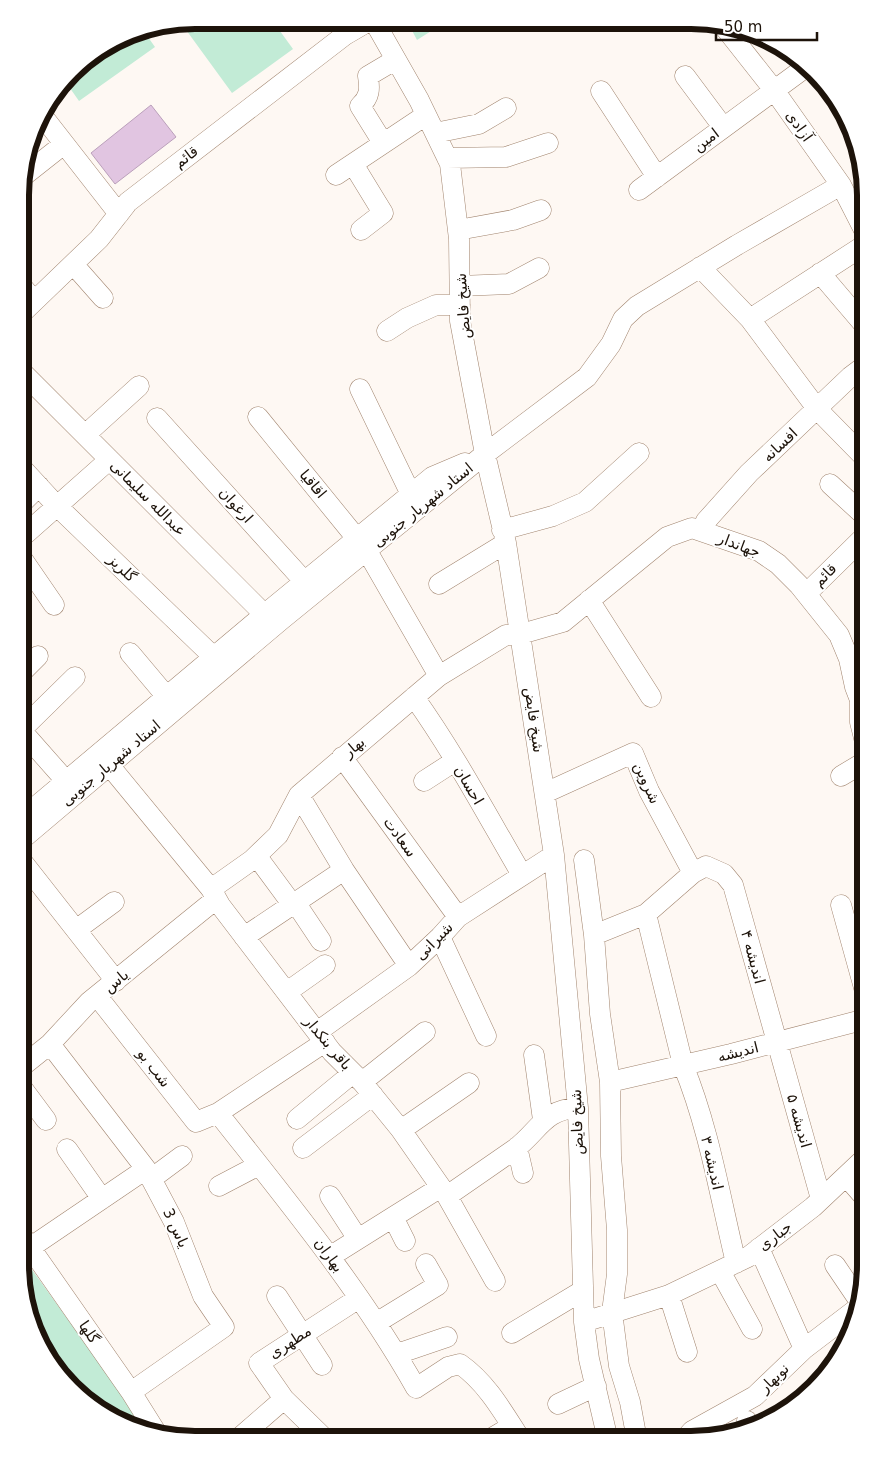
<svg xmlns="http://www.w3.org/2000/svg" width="886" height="1460" font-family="'DejaVu Sans',Vazirmatn,sans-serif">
<rect width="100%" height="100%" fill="#fef8f3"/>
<path fill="#c2ebd6" d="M194,20H272L293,49L232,93L181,23Z
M407,21H447L417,40Z
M143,30L155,47L79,101L65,81C84,58 113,36 143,30Z
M20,1253L146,1428L88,1404L33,1332L20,1266Z"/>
<path fill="#e1c5e1" stroke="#bba0bb" d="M151,105L176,137L115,184L91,153Z"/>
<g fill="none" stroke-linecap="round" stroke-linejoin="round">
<defs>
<path id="minor" d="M374,21L419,100L450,164L459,239L460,321L485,454L506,543L554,855L578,1108L584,1322L589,1359L608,1440
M722,24L774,90L841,185L866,234
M685,76L723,127
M601,91L657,177
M41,114L119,214
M435,133L479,124L506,108
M383,143L360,106C370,97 370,89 368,76L395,60
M447,158L506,157L548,143
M353,164L383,213L361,230
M336,175L426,115
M21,178L64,144
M639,190L806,67
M458,230L513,220L541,210
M73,264L103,298
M700,267L750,319L818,410L866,459
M820,273L866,327
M21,285L34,301
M460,286L509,284L539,268
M21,314L99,239L128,202L345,35L369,21
M750,319L866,244
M387,331L407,318L436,305H460
M21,371L273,623
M360,389L416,505
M258,417L367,551L439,676
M157,418L313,591
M85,435L139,386
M21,467L57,506L223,666
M830,484L866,517
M21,504L39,486
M502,530L553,516L585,502L639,453
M701,531L706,521L749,473L850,377L866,365
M21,538L109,460
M21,557L54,605
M439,584L506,543
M806,594L866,535
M589,600L651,697
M130,653L167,697L173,708
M21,673L38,656
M414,697C454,753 487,815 522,875
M21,730L75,677
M21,730L66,781
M342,757L458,917
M109,765L211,889L220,905L332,1052L362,1082L401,1130L447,1196L495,1281
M841,776L866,761
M424,781L455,761
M545,793L633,753L649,791L693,873
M299,795L344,870L409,966
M21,819L265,614L432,477L465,463
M21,840L281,620L485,454L587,377L611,344L623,319L637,306L737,245L841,185
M21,860L116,981
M584,860L594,935L600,1014L610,1082L611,1156L617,1230V1274L612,1312L619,1366L630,1402L637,1440
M261,862L292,904
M211,889L252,860L278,835L299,795L439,676L506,635L521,634L563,622L667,537L692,528L759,551L778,564L799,585L839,635L849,659L855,687L860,700V722L866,746
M295,902L321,941
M841,905L866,995
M646,914L683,1065C709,1128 720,1197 736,1263
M76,930L114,902
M594,935L646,914L693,873L706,866L724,874L733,885L821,1199
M244,937L344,870
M440,937L486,1036
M287,992L325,965
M97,996L196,1122L218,1113L325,1042
M317,1032L409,966L440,937L458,917L554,855
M50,1044L146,1169L174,1222L203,1296L224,1327L131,1392
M534,1055L543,1120
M20,1068L50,1044L89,1002L216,899
M362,1082L425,1032
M610,1082L731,1054L866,1019
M20,1085L46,1120
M218,1113C288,1202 360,1289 416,1388L448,1367L460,1364C487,1383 503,1412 521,1440
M297,1119L353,1073
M401,1130L469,1083
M517,1147L523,1173
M303,1148L373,1095
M67,1149L102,1199
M846,1176L866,1199
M151,1179L182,1156
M219,1186L259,1165
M330,1196L358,1239
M447,1196C470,1180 492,1165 515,1149C539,1131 544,1109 578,1108
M393,1217L405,1241
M20,1233L131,1392L156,1432
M31,1247L146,1169
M759,1248L804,1349
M331,1256L441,1187
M835,1265L860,1302
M720,1271L752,1329
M669,1295L687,1352
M277,1296L322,1365
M584,1322L669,1295L748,1257L813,1207L866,1157
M376,1323L438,1285L426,1264
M512,1333L582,1291
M397,1354L447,1337
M558,1404L596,1386
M747,1421L751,1428
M238,1439L284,1399
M325,1439L284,1399L259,1363L359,1298
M490,1439L512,1426
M684,1440L692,1431L755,1396L804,1349L859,1307"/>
</defs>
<use href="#minor" stroke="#a1846e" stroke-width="21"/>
<use href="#minor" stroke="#fff" stroke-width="20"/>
</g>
<g text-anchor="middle" stroke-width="4" stroke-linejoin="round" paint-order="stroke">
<g font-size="15" fill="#1d130a" stroke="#fff">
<text transform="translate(799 126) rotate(55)" y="5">آزادی</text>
<text transform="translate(706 140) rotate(-37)" y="5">امین</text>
<text transform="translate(186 157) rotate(-37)" y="5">قائم</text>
<text transform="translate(463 306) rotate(-94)" y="5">شیخ فایض</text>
<text transform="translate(780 445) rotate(-43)" y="5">افسانه</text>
<text transform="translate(313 484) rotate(50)" y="5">اقاقیا</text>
<text transform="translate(148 498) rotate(45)" y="5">عبدالله سلیمانی</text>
<text transform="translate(236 505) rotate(48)" y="5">ارغوان</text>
<text transform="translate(423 505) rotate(-39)" y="5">استاد شهریار جنوبی</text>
<text transform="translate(739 545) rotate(21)" y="5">جهاندار</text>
<text transform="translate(122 568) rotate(44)" y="5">گلریز</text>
<text transform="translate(825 575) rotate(-45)" y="5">قائم</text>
<text transform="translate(534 720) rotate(82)" y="5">شیخ فایض</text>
<text transform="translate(354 747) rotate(-40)" y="5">بهار</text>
<text transform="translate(111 763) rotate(-40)" y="5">استاد شهریار جنوبی</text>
<text transform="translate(647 783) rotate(66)" y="5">شروین</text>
<text transform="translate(469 785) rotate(60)" y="5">احسان</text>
<text transform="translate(400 837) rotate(54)" y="5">سعادت</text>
<text transform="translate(434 941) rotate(-45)" y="5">شیرانی</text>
<text transform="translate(753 957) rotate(75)" y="5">اندیشه ۴</text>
<text transform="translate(116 981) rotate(-39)" y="5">یاس</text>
<text transform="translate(328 1043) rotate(50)" y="5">باقر بنکدار</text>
<text transform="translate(738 1052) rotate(-14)" y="5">اندیشه</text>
<text transform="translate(154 1068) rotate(52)" y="5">شب بو</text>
<text transform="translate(799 1121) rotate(74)" y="5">اندیشه ۵</text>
<text transform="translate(577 1122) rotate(-92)" y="5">شیخ فایض</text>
<text transform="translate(712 1163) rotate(77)" y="5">اندیشه ۳</text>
<text transform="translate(176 1228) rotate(65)" y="5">یاس 3</text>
<text transform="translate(775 1236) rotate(-37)" y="5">جباری</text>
<text transform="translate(329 1255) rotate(54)" y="5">بهاران</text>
<text transform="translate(89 1332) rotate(56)" y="5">گلها</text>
<text transform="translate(290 1342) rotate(-33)" y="5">مطهری</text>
<text transform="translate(774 1378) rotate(-44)" y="5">نوبهار</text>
</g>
</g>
<path d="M0 0H886V1460H0ZM195 29H691A166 166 0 0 1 857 195V1265A166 166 0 0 1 691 1431H195A166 166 0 0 1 29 1265V195A166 166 0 0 1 195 29Z" fill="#fff" fill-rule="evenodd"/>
<path fill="none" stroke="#1d130a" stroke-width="6" d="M195 29H691A166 166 0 0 1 857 195V1265A166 166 0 0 1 691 1431H195A166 166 0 0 1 29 1265V195A166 166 0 0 1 195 29Z"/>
<path d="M716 32v8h101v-8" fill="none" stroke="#1d130a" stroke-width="2.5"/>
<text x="724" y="32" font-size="15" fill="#1d130a" stroke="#ffffff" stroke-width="4" paint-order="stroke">50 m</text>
</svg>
